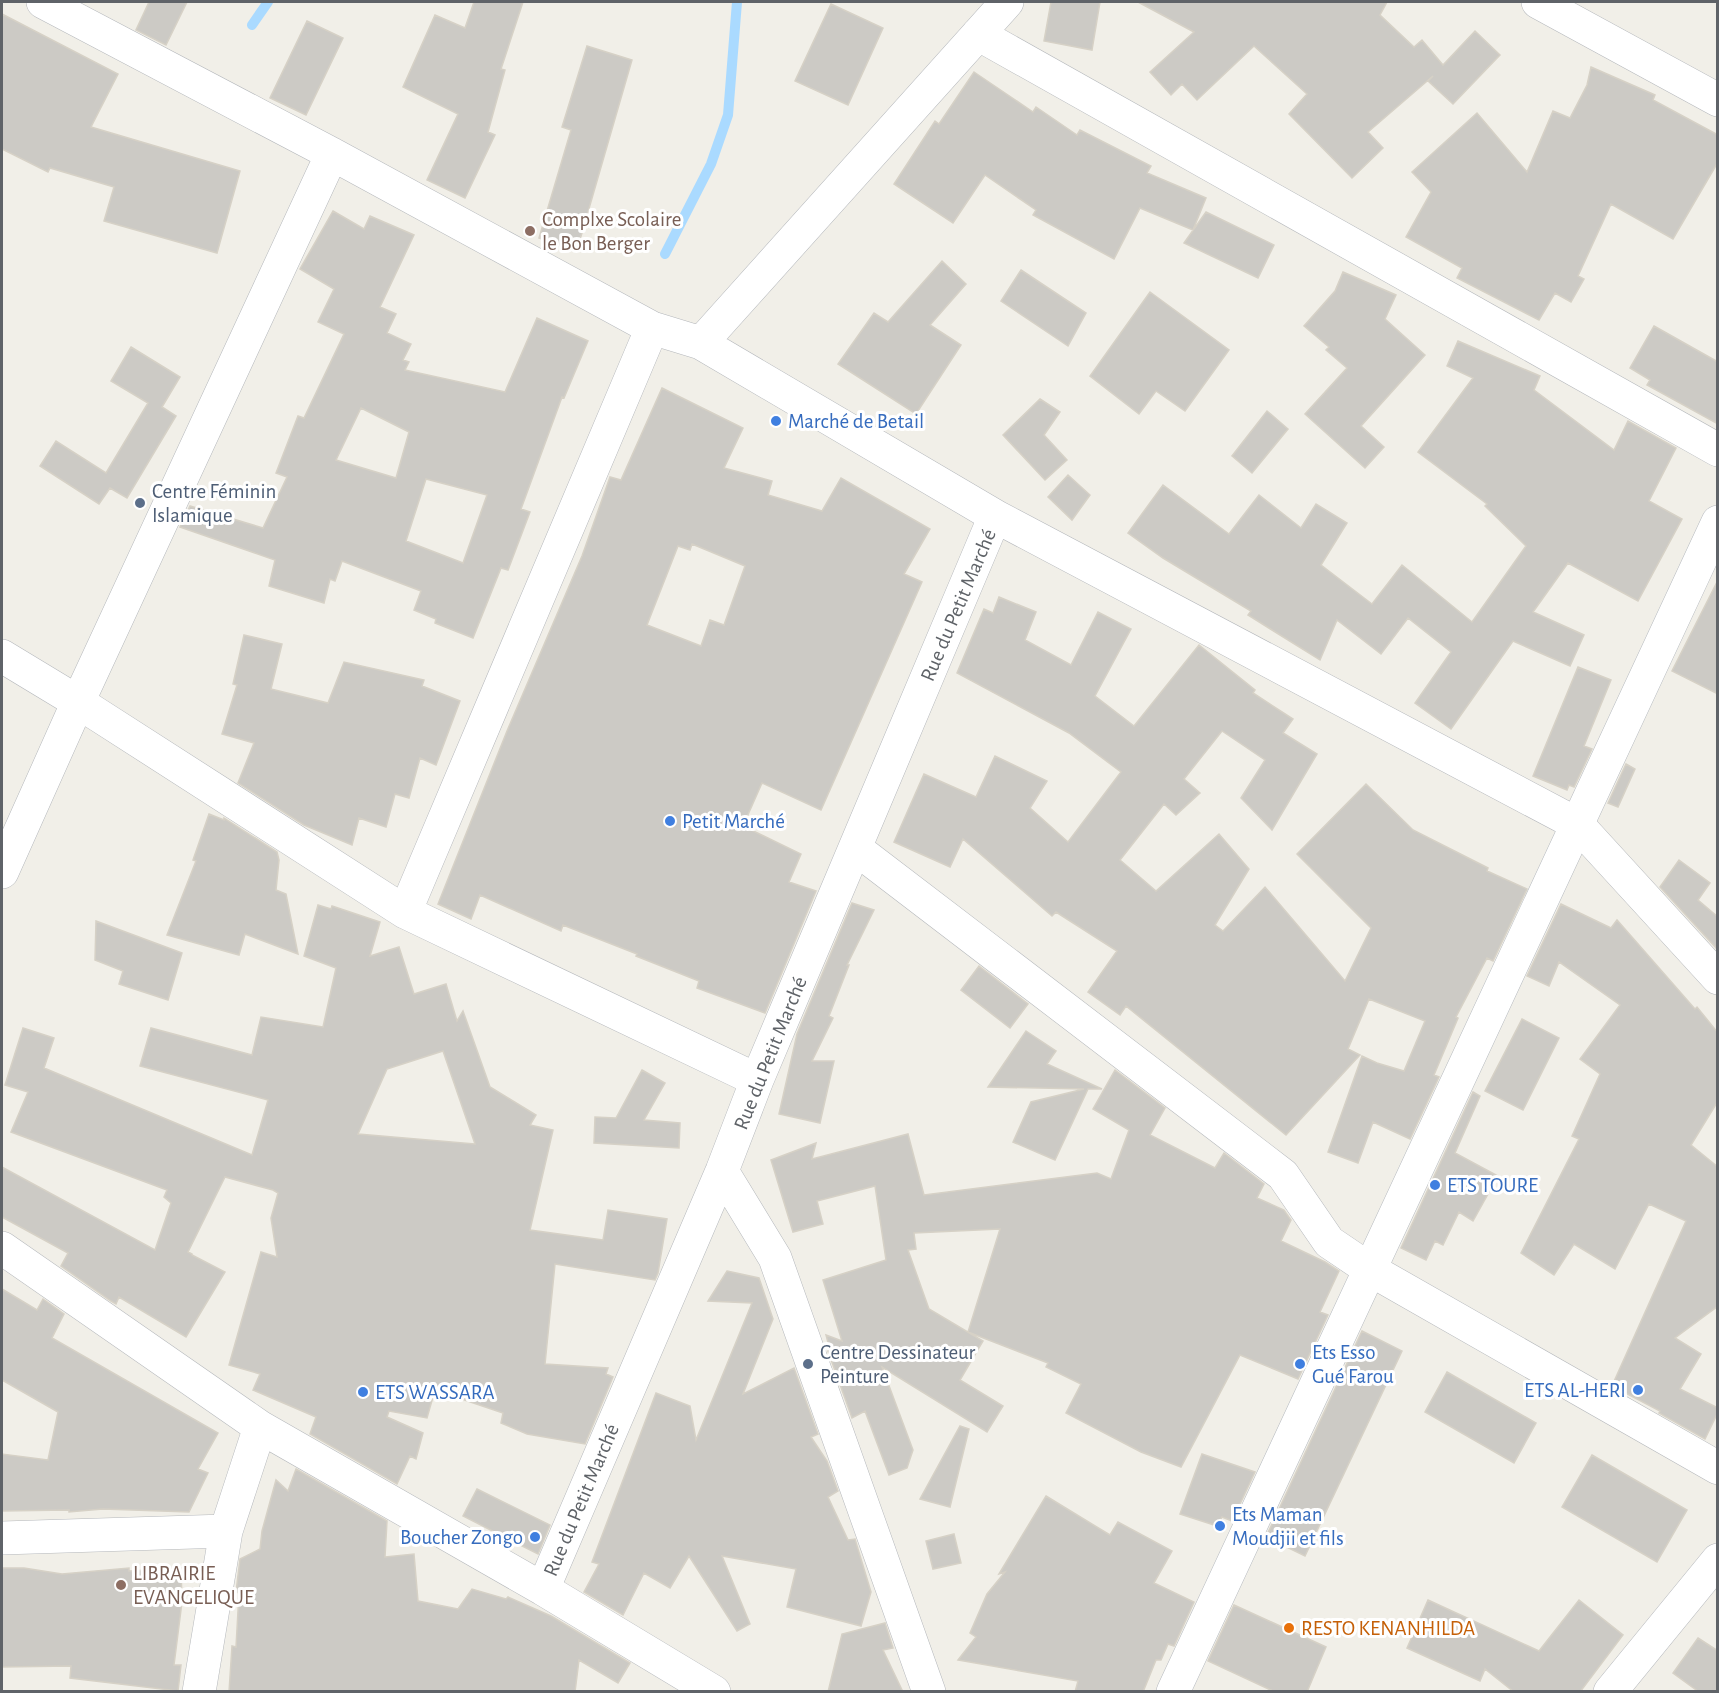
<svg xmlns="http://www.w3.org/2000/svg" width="1719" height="1693" font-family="'Alegreya Sans',sans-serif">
<rect width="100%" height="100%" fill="#f1efe8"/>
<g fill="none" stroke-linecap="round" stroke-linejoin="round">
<path stroke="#aadaff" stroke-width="10" d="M252,25L268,2
M665,254L711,164L728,115L737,2"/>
</g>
<path fill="#cccac5" stroke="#d6d1c6" stroke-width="1.5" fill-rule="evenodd" d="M149,2H187L166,45L136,30Z
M474,2H523L501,69L505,70L488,132L495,135L465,198L427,180L458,114L403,87L435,15L465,28Z
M1051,2H1100L1092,50L1044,41Z
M1138,2H1387L1380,15L1414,47L1422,40L1443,65L1475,31L1500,55L1453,104L1428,81L1433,76L1368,132L1383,148L1352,178L1289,114L1307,94L1254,46L1197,100L1182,84L1171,95L1150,72L1194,32Z
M831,4L883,28L848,105L795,81Z
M2,14L118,74L91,127L240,171L217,253L104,221L114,187L50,168L48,172L2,149Z
M307,21L343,38L306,115L270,98Z
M587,46L632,60L577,250L539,238L571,130L562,127Z
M1591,67L1655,95L1653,100L1718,135V162L1673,239L1611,204L1578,276L1584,279L1571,302L1555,293L1539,320L1457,278L1462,268L1406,237L1431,192L1412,172L1477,113L1527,172L1553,111L1570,118L1587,85Z
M974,72L1033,112L1036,107L1077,135L1080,130L1151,166L1147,173L1206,198L1193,230L1140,208L1114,259L1033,215L1036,210L985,175L953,223L894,184L935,121L939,124Z
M333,211L364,229L370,216L414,235L380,307L396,314L387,333L411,344L403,360L409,362L405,370L505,392L537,318L588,341L564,398L562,397L521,509L530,512L508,570L501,568L473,638L435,623L436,619L414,610L421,591L342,561L335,581L330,579L324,603L269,586L275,560L180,527L190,506L263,528L287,477L276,473L298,416L304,418L344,334L318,322L334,289L300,269ZM361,408L409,432L396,478L336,460ZM426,479L487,495L463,563L406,541Z
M1206,212L1274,245L1258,278L1184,243Z
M942,261L966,284L930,325L961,345L916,414L838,364L874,313L888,322Z
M1021,270L1086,313L1068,346L1001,301Z
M1343,272L1396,295L1385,319L1425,355L1361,426L1384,447L1365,468L1305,414L1347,368L1326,350L1329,347L1304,326L1335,291Z
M1150,292L1229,350L1185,411L1156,391L1139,414L1090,376Z
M1654,326L1718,362V424L1647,385L1650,380L1630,368Z
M1458,341L1540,376L1534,390L1614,450L1628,421L1676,448L1649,501L1682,519L1638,601L1568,563L1533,612L1584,635L1570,666L1513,641L1451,729L1415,703L1451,652L1408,618L1381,654L1337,620L1320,660L1248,615L1251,611L1163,558L1128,533L1163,485L1229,534L1259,495L1301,528L1316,504L1347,523L1321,565L1372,604L1402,565L1472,622L1526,546L1485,506L1487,504L1418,452L1473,378L1447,366Z
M131,347L180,377L162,407L176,416L127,498L110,488L99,504L40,466L56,441L106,473L148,403L111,381Z
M662,388L743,428L724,468L772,481L768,495L822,511L841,478L930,529L904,574L922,582L821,810L762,783L743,826L801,854L789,882L816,891L765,1013L697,988L699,981L636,956L637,954L563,925L561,931L480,895L471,919L438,904L507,731L582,556L610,477L621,480ZM692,544L745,566L724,625L710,620L701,646L647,625L678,546L690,550Z
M1040,399L1060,412L1044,435L1067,460L1045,480L1003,435Z
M1267,411L1288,429L1252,473L1232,456Z
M1068,475L1090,495L1072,520L1048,497Z
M1718,580V694L1672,671Z
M999,597L1036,612L1025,640L1071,665L1098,612L1131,629L1095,696L1134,726L1199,645L1255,690L1253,693L1293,719L1283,733L1317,754L1272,830L1241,798L1265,760L1222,731L1184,779L1200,793L1176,815L1164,804L1120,860L1156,891L1219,834L1249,869L1215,925L1223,931L1265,887L1345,981L1371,928L1297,854L1366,784L1413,830L1488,868L1487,871L1527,889L1493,961L1487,958L1456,1017L1458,1018L1434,1075L1439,1077L1410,1139L1373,1122L1358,1163L1328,1152L1362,1056L1377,1063L1404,1071L1425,1021L1369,999L1348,1049L1360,1055L1286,1135L1126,1006L1120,1015L1088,992L1117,951L1056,912L1052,916L963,839L950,867L894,842L924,774L976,797L995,756L1047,781L1030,808L1068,842L1121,772L1069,733L957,673L984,609L993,613Z
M244,635L282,644L271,689L328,703L344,662L424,680L422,686L460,701L436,765L420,758L409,798L395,794L386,827L359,818L352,845L304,825L238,783L254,743L222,734L237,685L233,684Z
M1578,667L1611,680L1584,746L1592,749L1574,787L1569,785L1567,790L1533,776Z
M1626,764L1635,769L1618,807L1608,803Z
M209,814L224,820V818L277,852L279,860L276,890L286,894L298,954L245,934L239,955L167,935L196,861L193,860Z
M1679,860L1710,883L1698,900L1718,917V950L1660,887Z
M852,903L874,910L847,965H849L829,1016L833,1018L812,1061H834L820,1123L779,1114L797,1034Z
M1561,904L1611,928L1617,920L1695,1009L1697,1007L1718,1033V1101L1691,1145L1718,1167V1306L1675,1338L1701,1354L1680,1389L1718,1408V1412L1705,1439L1659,1413L1660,1411L1612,1386L1686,1221L1649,1204L1615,1269L1574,1244L1554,1275L1521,1253L1579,1139L1572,1136L1600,1074L1580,1059L1620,1005L1559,962L1549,986L1527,976Z
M318,905L331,909L332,906L380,922L370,956L399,947L414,994L446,984L457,1021L463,1011L490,1087L536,1115L530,1125L553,1130L530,1230L603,1240L608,1210L667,1219L658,1273L655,1280L555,1264L545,1364L608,1368L606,1374L613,1377L585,1444L527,1434L501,1423L503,1413L435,1390L427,1418L389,1411L387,1417L423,1433L416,1459L410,1456L397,1484L310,1434L316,1417L253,1390L260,1374L229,1365L261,1252L277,1257L271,1218L278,1193L273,1190L225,1177L188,1252L192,1254V1255L225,1272L186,1337L119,1297L116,1304L111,1301L61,1266L68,1253L2,1217V1167L155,1250L171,1203L164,1197L167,1190L11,1132L28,1092L5,1085L23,1028L54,1038L44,1068L252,1155L268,1100L140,1066L151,1028L252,1055L261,1017L323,1027L336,968L304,956ZM443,1051L475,1144L358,1134L387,1069Z
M96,921L182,953L168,1000L119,984L123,971L95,960Z
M979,966L1028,1004L1010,1028L961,990Z
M1522,1019L1559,1038L1523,1110L1485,1091Z
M1026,1031L1056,1051L1047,1064L1102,1089H1088L1055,1160L1013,1142L1031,1102L1084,1089L988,1087Z
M642,1070L665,1083L644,1120L680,1123L679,1148L594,1143L595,1117L616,1118Z
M1115,1070L1165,1108L1150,1135L1215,1168L1224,1153L1264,1184L1257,1198L1284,1210L1291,1220L1281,1241L1325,1262L1339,1271L1320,1312L1328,1315L1298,1379L1240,1355L1181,1467L1141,1452L1066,1413L1081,1384L1046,1367L1048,1363L968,1332L1000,1229L914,1233L916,1249L908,1250L929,1309L983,1341L960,1380L1003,1406L987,1432L882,1367L913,1450L907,1468L889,1475L865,1411L852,1418L828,1351L830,1350L826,1335L842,1341L823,1280L886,1260L875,1186L817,1201L823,1224L793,1232L771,1160L816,1143L812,1159L908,1134L924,1195L1097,1173L1111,1179L1129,1130L1093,1109Z
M1473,1092L1480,1096L1455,1153L1498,1176L1473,1221L1459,1212L1443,1245L1435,1241L1426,1260L1401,1248Z
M727,1271L759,1278L773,1319L743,1394L794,1368L818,1434L811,1437L827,1461L838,1491L828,1497L848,1540L855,1539L871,1592L861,1626L787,1607L796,1569L722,1556L750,1624L737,1631L689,1556L670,1588L644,1573L623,1615L584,1592L599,1564L592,1562L656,1393L690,1406L696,1440L752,1303L708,1301Z
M2,1289L37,1310L43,1299L64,1314L52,1338L218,1433L198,1469L208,1473L189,1512L103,1509L69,1512V1510L2,1511V1454L48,1460L58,1412L2,1380Z
M1362,1331L1402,1351L1305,1556L1266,1537Z
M1447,1372L1536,1423L1514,1463L1425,1412Z
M960,1426L969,1429L950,1507L920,1499Z
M1202,1454L1255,1472L1232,1521L1222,1517L1217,1526L1180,1514Z
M1592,1455L1687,1510L1657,1562L1562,1507Z
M296,1469L387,1521L385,1557L414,1554L418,1601L458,1609L472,1589L506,1599L508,1597L551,1616L630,1663L618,1683L579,1660L575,1692H229L232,1646L236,1647L239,1593L236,1592L240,1559L260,1549L262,1531L276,1480L288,1491Z
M477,1489L550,1525L538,1554L463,1516Z
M1046,1496L1110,1535L1118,1522L1172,1551L1154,1583L1194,1602L1174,1646L1168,1644L1161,1660H1156L1143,1692H1075L1078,1681L958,1660L976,1637L970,1633L987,1594L1005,1572L999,1574Z
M954,1534L961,1563L933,1569L926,1541Z
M2,1568H24L62,1574L129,1568V1571L181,1568L182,1602L174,1665H181L178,1691L70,1678L71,1666L2,1667Z
M1428,1600L1539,1651L1579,1600L1623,1635L1580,1692H1514L1485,1669L1480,1681L1407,1648Z
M1234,1605L1326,1647L1307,1692H1275L1208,1661Z
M885,1623L893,1648L883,1650L903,1692H828L842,1634Z
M1698,1638L1718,1651V1692H1699L1673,1673Z"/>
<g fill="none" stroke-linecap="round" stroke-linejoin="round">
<defs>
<path id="minor" d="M43,2L332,154L652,328L701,343L995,516L1577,824L1718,978
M1538,2L1718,100
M978,34L1718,450
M701,343L1007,2
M2,656L78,702L405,912L757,1080
M855,848L1283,1175L1329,1242L1369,1269L1718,1468
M2,872L78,702L332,154
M405,912L652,328
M722,1171L775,1258L929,1692
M2,1248L260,1427L543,1589L714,1692
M2,1538L226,1531
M543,1589L722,1171L757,1080L995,516
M199,1692L226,1531L260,1427
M1610,1692L1718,1560"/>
<path id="secondary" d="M1173,1692L1718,522"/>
</defs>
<use href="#minor" stroke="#b5b8bc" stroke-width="34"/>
<use href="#secondary" stroke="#b6babf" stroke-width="34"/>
<use href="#minor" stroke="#fff" stroke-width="33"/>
<use href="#secondary" stroke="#fff" stroke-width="33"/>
</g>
<g fill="#8d6e63" stroke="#fff" stroke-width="2">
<circle cx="530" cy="231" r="6"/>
<circle cx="121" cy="1585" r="6"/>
</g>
<g fill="#3f7fe0" stroke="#fff" stroke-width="2">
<circle cx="776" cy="421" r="6"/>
<circle cx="670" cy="821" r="6"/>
<circle cx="1435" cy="1185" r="6"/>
<circle cx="1300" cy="1364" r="6"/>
<circle cx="1638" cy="1390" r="6"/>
<circle cx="363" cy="1392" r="6"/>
<circle cx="1220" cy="1526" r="6"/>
<circle cx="535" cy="1537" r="6"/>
</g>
<g fill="#5c6f8a" stroke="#fff" stroke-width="2">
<circle cx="140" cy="503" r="6"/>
<circle cx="808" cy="1364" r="6"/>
</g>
<circle fill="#e8710a" stroke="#fff" stroke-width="2" cx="1289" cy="1628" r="6"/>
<g text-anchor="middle" stroke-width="6" stroke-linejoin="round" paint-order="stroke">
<g font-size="21" fill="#785e54" stroke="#fff" text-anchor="start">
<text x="542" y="226">Complxe Scolaire<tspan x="542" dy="24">le Bon Berger</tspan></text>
<text x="133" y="1580">LIBRAIRIE<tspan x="133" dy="24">EVANGELIQUE</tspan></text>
</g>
<g font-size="21" fill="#366cbe" stroke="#fff" text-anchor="start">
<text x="788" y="428">Marché de Betail</text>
<text x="682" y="828">Petit Marché</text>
<text x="1447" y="1192">ETS TOURE</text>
<text x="1312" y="1359">Ets Esso<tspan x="1312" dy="24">Gué Farou</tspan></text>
<text x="1626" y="1397" text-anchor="end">ETS AL-HERI</text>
<text x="375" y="1399">ETS WASSARA</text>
<text x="1232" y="1521">Ets Maman<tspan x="1232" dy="24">Moudjii et fils</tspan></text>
<text x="523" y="1544" text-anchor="end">Boucher Zongo</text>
</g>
<g font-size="21" fill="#4e5e75" stroke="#fff" text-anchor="start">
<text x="152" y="498">Centre Féminin<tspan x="152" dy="24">Islamique</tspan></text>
<text x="820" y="1359">Centre Dessinateur<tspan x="820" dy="24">Peinture</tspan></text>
</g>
<g font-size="21" fill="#5f6368" stroke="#fff">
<text transform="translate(958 605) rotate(-67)" y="7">Rue du Petit Marché</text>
<text transform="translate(770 1053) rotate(-68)" y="7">Rue du Petit Marché</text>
<text transform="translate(581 1500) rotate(-67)" y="7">Rue du Petit Marché</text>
</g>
<g font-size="21" fill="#c56008" stroke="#fff" text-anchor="start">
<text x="1301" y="1635">RESTO KENANHILDA</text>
</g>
</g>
<rect width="1719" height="1693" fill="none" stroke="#5f6368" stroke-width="6"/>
</svg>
